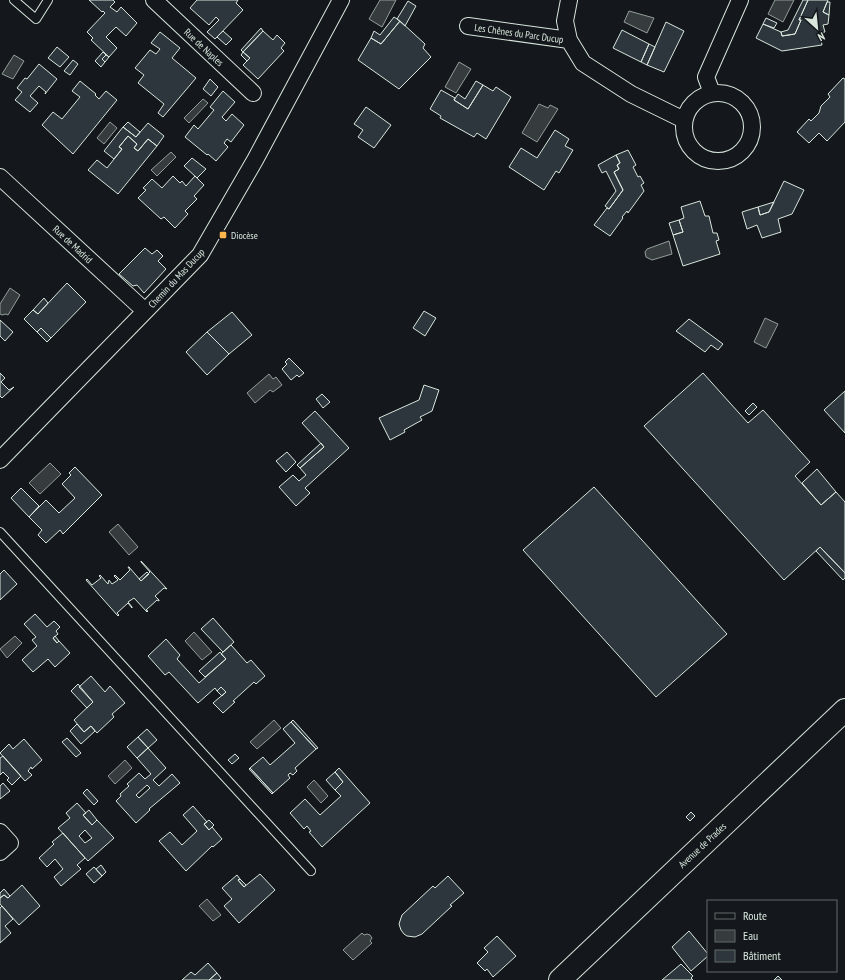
<svg xmlns="http://www.w3.org/2000/svg" width="845" height="980" font-family="'PT Sans Narrow',sans-serif">
<rect width="100%" height="100%" fill="#14181c"/>
<path fill="#363b3e" stroke="#939e99" d="M380,0H396L382,27L369,19Z
M775,0H794L783,22L768,14Z
M629,11L654,18L647,33L624,22Z
M14,55L24,61L13,79L2,74Z
M459,62L471,69L456,93L445,87Z
M203,99L208,103L189,123L184,118Z
M539,104L548,108L550,105L558,109L537,142L522,133Z
M110,122L117,128L104,144L97,138Z
M171,152L176,157L157,176L151,170Z
M669,241L672,254L652,260L646,257L645,252L647,249Z
M10,288L20,295L8,315L6,314L2,315L0,314V304Z
M765,318L778,324L766,348L754,342Z
M269,374L273,379L276,377L282,385L273,392L270,390L255,403L247,393Z
M50,463L61,474L40,494L29,483Z
M118,524L138,547L129,555L109,532Z
M194,632L212,652L202,660L185,641Z
M15,636L22,643L7,658L0,649Z
M274,720L281,728L257,749L250,742Z
M125,760L132,768L115,784L108,776Z
M314,780L328,796L321,803L307,787Z
M207,899L221,915L213,921L199,906Z
M362,933L364,935L367,934L370,935L372,938L370,941L372,943L353,960L343,950Z"/>
<path fill="#2c363c" stroke="#d8e6dc" fill-rule="evenodd" d="M89,0H113L115,2L110,7L117,12L121,7L137,23L126,36L116,27L106,37L117,48L109,57L91,40L93,38L87,32L105,13L103,11L102,12Z
M197,0H238L236,3L243,10L215,39L207,32L219,20L216,17L209,25L190,8Z
M803,0H808L799,20H801L795,34L782,36L781,32L788,30Z
M808,0H828L823,12L829,15L828,24L823,25L825,32L820,33L822,45L782,51L756,38L763,24L781,32L782,36L795,34L801,20H799Z
M408,1L416,6L405,26L397,19Z
M827,2H830L829,15L823,12Z
M394,17L400,21L381,44L371,38L374,31L380,35Z
M766,18L777,23L774,28L763,24Z
M400,21L425,44L423,48L431,57L399,89L358,60L371,38L381,44Z
M666,22L684,31L664,72L647,65Z
M261,28L263,31L243,52L241,50Z
M622,30L649,44L641,62L613,48Z
M223,31L232,39L226,45L217,37Z
M263,31L273,40L277,35L285,43L281,48L284,51L258,79L243,65L250,58L243,52Z
M160,32L180,48L172,58L196,78L163,117L158,113L164,104L138,83L144,75L135,68L150,50L156,54L160,49L151,43Z
M649,44L655,47L647,65L641,62Z
M57,47L69,57L60,67L48,58Z
M103,52L106,55L102,59L105,62L101,67L95,61Z
M243,52L250,58L247,61L241,55Z
M106,55L109,57L105,62L102,59Z
M73,60L78,64L70,75L64,71Z
M39,64L57,79L45,94L46,92L39,86L30,96L38,103L30,112L15,100L22,92L17,88L25,78L27,79Z
M843,78L845,79V122L827,141L819,133L809,143L797,132L809,119L811,121L819,113L821,106L830,97L828,94Z
M210,79L218,87L211,96L203,89Z
M80,81L96,94L95,95L99,99L106,91L117,100L73,154L42,125L53,112L62,119L80,97L72,91Z
M476,81L483,85L468,109L454,100L458,94L465,99Z
M483,85L493,91L496,87L511,97L486,139L477,133L474,137L440,118L441,116L430,109L441,90L455,98L454,100L468,109Z
M223,91L235,102L222,117L226,121L232,114L244,125L231,142L227,139L224,143L228,147L216,161L208,154L207,155L185,137L194,125L198,129L214,110L210,107Z
M366,107L391,125L374,148L358,137L363,130L354,124Z
M128,122L140,132L136,137L123,127Z
M148,123L164,136L157,146L148,139L138,151L134,148L137,144L128,136L119,147L122,149L114,159L104,151L123,127L136,137Z
M555,130L569,139L565,146L573,150L559,173L556,171L544,190L509,167L521,148L537,158Z
M128,136L137,144L134,148L138,151L148,139L157,146L118,194L88,170L97,160L107,168L122,149L119,147Z
M628,150L636,165L633,167L638,177L640,176L644,183L641,185L644,191L628,213L627,211L622,217L623,218L610,236L594,225L607,208L609,209L623,190L614,172L619,169L617,165L620,163L616,155Z
M616,155L620,163L617,165L619,169L614,172L623,190L609,209L605,206L616,191L606,171L602,173L598,165Z
M192,158L206,169L197,178L184,166Z
M173,176L180,183L182,181L186,186L195,176L204,185L194,196L197,199L185,211L188,214L175,228L164,217L161,219L138,198L146,190L143,188L152,179L162,188Z
M784,181L804,190L792,214L778,219L781,232L762,238L757,225L747,229L742,212L758,207L760,215L769,212Z
M700,201L705,216H709L713,233H717L719,240L716,241L720,254L683,266L673,235L683,232L679,220L684,218L681,207Z
M774,202L769,212L760,215L758,207Z
M679,220L683,232L673,235L669,223Z
M145,248L152,254L157,250L163,256L158,261L166,269L144,293L137,285L133,286L119,274Z
M67,283L86,302L51,338L41,328L37,332L24,319L33,310L38,314Z
M44,298L48,303L38,314L33,310Z
M424,311L436,318L425,336L413,328Z
M232,312L252,335L229,354L207,332Z
M689,319L723,344L718,350L711,345L705,352L676,331Z
M0,320L13,332L5,341L0,336Z
M41,328L51,338L47,342L37,332Z
M207,332L229,354L207,375L186,352Z
M289,358L304,373L299,377L297,375L291,380L282,369L287,364L285,362Z
M0,373L5,378L1,382L9,390L14,387L2,398L0,396Z
M703,373L748,423L763,410L810,462L795,476L821,505L836,492L845,502V573L820,547L784,580L644,426Z
M424,385L439,390L432,411L420,417L422,420L404,430L405,432L390,440L379,418L419,400Z
M845,391V433L824,410Z
M322,394L330,402L323,408L316,399Z
M753,403L757,407L749,415L745,411Z
M315,411L349,448L305,488L310,493L296,506L279,487L293,475L299,481L306,475L300,468L324,447L302,423Z
M321,443L324,447L300,468L297,465Z
M287,452L296,462L286,472L276,461Z
M75,467L102,495L63,534L60,530L46,543L38,535L42,530L29,517L46,500L59,513L75,498L62,484L71,475L69,473Z
M817,469L836,492L821,505L802,483Z
M594,487L727,634L656,697L523,550Z
M21,488L39,506L29,517L11,498Z
M820,547L845,573V578L843,580L816,551Z
M141,561L167,589L164,588L155,596L159,600V601L157,600L146,610L148,611L147,612L134,598L128,602L132,607V608L128,603L117,613L119,615L118,616L86,580L87,579L92,585L101,578L99,576L100,575L108,584L109,580L112,584L118,580L114,576L115,575L120,580L130,570L128,567H129L141,581L150,572L141,562Z
M4,570L17,584L0,600V574Z
M147,572L149,574L141,581L139,579Z
M35,614L47,627L54,621L60,627L56,631L58,634L53,638L57,643L59,641L70,653L55,667L48,659L33,672L22,660L37,646L32,640L36,637L24,624Z
M213,618L234,642L223,652L201,629Z
M55,636L59,641L57,643L53,638Z
M166,639L180,655L177,659L199,683L226,659L221,654L231,645L247,663L251,660L265,676L256,684L254,682L233,701L235,702L223,713L213,703L226,692L221,687L217,691L215,688L198,703L169,672L165,675L148,656Z
M220,652L226,659L205,677L199,671Z
M91,676L105,692L110,686L125,703L112,714L114,717L97,733L91,726L84,732L74,720L93,702L79,687Z
M78,684L93,702L87,708L71,691Z
M221,687L226,692L222,696L217,691Z
M293,720L318,748L316,749L291,722Z
M291,722L316,749L295,768L297,771L293,775L290,773L288,775L290,778L273,793L250,768L263,757L270,765L295,743L283,729Z
M77,724L84,732L91,726L95,731L81,744L70,731Z
M147,729L157,740L148,748L138,737Z
M138,737L148,748L137,758L127,747Z
M67,738L81,753L76,757L62,742Z
M24,739L42,760L32,769L31,767L28,771L32,775L25,781L0,753L9,744L13,749Z
M148,748L166,768L153,780L159,786L172,774L180,783L149,809L150,810L136,823L116,801L121,796L120,794L129,786L127,784L139,773L145,779L151,774L137,758ZM147,785L150,788L139,798L136,795Z
M235,754L239,758L232,764L228,760Z
M3,756L21,776L12,785L7,780L9,778L3,772L0,775V758Z
M250,768L273,793L272,794L249,769Z
M339,768L370,803L322,847L309,832L311,831L307,826L304,829L290,813L305,799L320,815L341,796L335,790L343,782L335,772Z
M335,772L343,782L335,790L326,780Z
M3,783L10,791L0,799V786Z
M87,789L98,801L94,805L83,793Z
M77,803L86,813L83,815L92,825L97,820L114,838L88,861L58,828L70,818L66,813ZM85,830L92,838L85,843L79,836Z
M193,806L207,822L204,824L209,830L212,827L222,839L213,847L212,846L186,871L159,841L170,832L182,845L197,831L183,815Z
M89,810L97,820L92,825L83,815Z
M691,812L695,816L690,821L686,817Z
M209,820L214,825L209,830L204,824Z
M63,833L85,858L77,865L81,869L61,886L54,877L63,869L55,859L47,867L39,858L54,844L52,842Z
M101,865L106,872L102,876L96,869Z
M94,867L102,876L94,883L86,874Z
M260,874L275,890L239,923L224,906L232,899L222,888L237,875L240,879L238,880L244,887Z
M448,876L464,893L450,905L452,906L422,934L415,937L407,936L404,934L401,930L399,924L402,915L433,886L435,888Z
M240,879L246,885L244,887L238,880Z
M22,885L40,906L19,925L0,904V898L4,895L8,898Z
M4,889L10,896L8,898L4,895L0,898V893Z
M2,906L13,919L5,926L11,933L0,943V908Z
M689,931L708,954V956L691,971L672,947Z
M497,936L516,956L493,977L487,969L485,971L477,963L488,952L484,948Z
M208,963L217,973L209,980H182L191,972L195,975Z
M681,964L693,976L691,978L693,980H662Z
M217,973L221,978L219,980H209Z
M778,976L782,980H774Z"/>
<g fill="none" stroke-linecap="round" stroke-linejoin="round">
<defs>
<path id="lane" d="M14,0L36,19L48,0
M0,532L311,871"/>
<path id="street" d="M154,0L253,93
M569,0L565,21L569,40L583,63L631,94L684,120
M468,26L569,40
M684 127a34 34 0 1 1 68 0a34 34 0 1 1-68 0Z
M712,93L706,77L740,0
M0,177L145,311
M0,460L200,255L255,160L341,0
M0,832L10,843L0,852"/>
<path id="secondary" d="M560,980L845,710"/>
</defs>
<use href="#lane" stroke="#d8e6dc" stroke-width="10"/>
<use href="#street" stroke="#d8e6dc" stroke-width="18"/>
<use href="#secondary" stroke="#d8e6dc" stroke-width="24"/>
<use href="#lane" stroke="#14181c" stroke-width="8"/>
<use href="#street" stroke="#14181c" stroke-width="16"/>
<use href="#secondary" stroke="#14181c" stroke-width="22"/>
</g>
<rect fill="#ffb74d" stroke="#14181c" stroke-width="1.5" x="219" y="231" width="8" height="8" rx="2"/>
<g text-anchor="middle" stroke-width="3" stroke-linejoin="round" paint-order="stroke">
<g font-size="10" fill="#d8e6dc" stroke="#14181c">
<text transform="translate(519 33) rotate(8)" y="4">Les Chênes du Parc Ducup</text>
<text transform="translate(204 47) rotate(43)" y="4">Rue de Naples</text>
<text transform="translate(73 244) rotate(43)" y="4">Rue de Madrid</text>
<text transform="translate(176 278) rotate(-47)" y="4">Chemin du Mas Ducup</text>
<text transform="translate(702 845) rotate(-43)" y="4">Avenue de Prades</text>
</g>
<g font-size="10" fill="#d8e6dc" stroke="#14181c" text-anchor="start">
<text x="231" y="239">Diocèse</text>
</g>
</g>
<rect x="707" y="900" width="130" height="72" fill="#14181c" stroke="#626a69"/>
<rect x="715" y="913" width="20" height="6" fill="#14181c" stroke="#626a69"/>
<text x="743" y="920" font-size="12" fill="#d8e6dc">Route</text>
<rect x="715" y="930" width="20" height="12" fill="#363b3e" stroke="#626a69"/>
<text x="743" y="940" font-size="12" fill="#d8e6dc">Eau</text>
<rect x="715" y="950" width="20" height="12" fill="#2c363c" stroke="#626a69"/>
<text x="743" y="960" font-size="12" fill="#d8e6dc">Bâtiment</text>
<g transform="translate(817 28) rotate(153)" stroke="#14181c" stroke-width="3" paint-order="stroke">
<path d="M0-3L7 15L0 10L-7 15Z" fill="#d8e6dc"/>
<text y="-6" font-size="11" font-weight="bold" text-anchor="middle" fill="#d8e6dc">N</text>
</g>
</svg>
